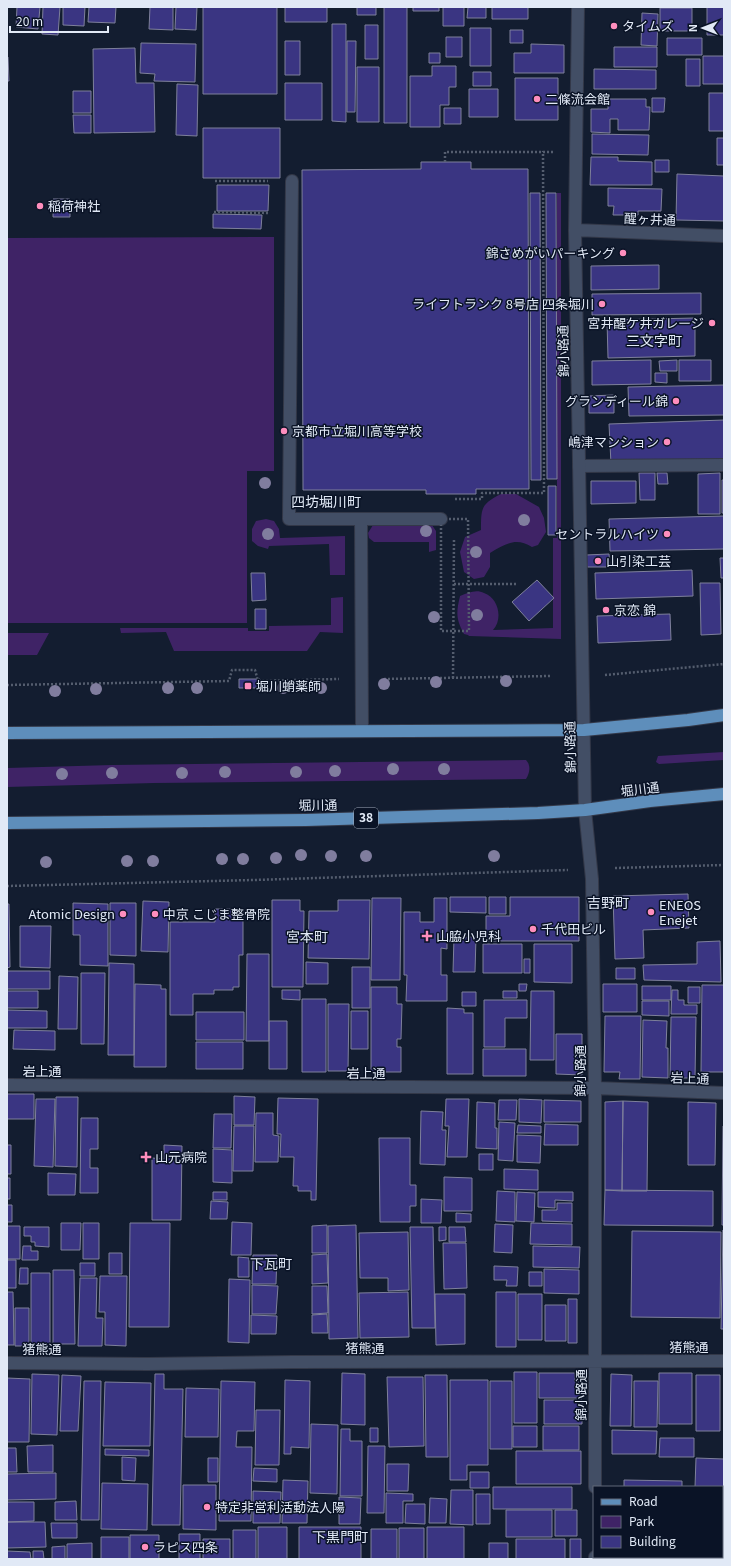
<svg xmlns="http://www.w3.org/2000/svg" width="731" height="1566" font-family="Georgia,'Noto Sans JP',serif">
<rect width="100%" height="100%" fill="#131d30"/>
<path fill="#3f2366" d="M557,193H561V639L469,636L468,635L464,634C456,619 456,613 460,596C468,593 476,589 484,593C499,598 503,620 493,630L553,628V538H557Z
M274,237V471H247V623H7V238Z
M501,494H516L539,507L544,518L546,532L538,545L532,547C516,537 505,544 490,553V567L484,577L474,579L464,572L460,552L465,537L481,530C481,508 481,504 501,494Z
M266,519L274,521L279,529L280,538L345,536V575H330L329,544L269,546L268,549L258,546L252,541V529L256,521Z
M373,525H432L436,531V550L429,552V542H374L369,538L368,533Z
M343,597V633L320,632L307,651H174L166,632L121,633L120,628H248V631H269V626L331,625V598Z
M7,633H49L37,655H7Z
M724,752V760L659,764L656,762L658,756Z
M526,760C531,765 530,773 526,779L154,783L7,787V768L112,765Z"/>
<path fill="#3a3582" stroke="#7e809b" d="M17,7H40L38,29L16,27Z
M43,7H60L58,35L42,34Z
M63,7H85L84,26L63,25Z
M89,7H116L115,23L88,22Z
M150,7H173V30L149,29Z
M176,7H197L196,30L175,29Z
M203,7H277V94H203Z
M285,7H327V22H285Z
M357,7H376V15H357Z
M384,7H407V123H384Z
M413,7H439V11H413Z
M443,7H464V26H443Z
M468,7H486V18H467Z
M492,7H528V19H492Z
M707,7H724V35H707Z
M660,8H692V31H660Z
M642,13L658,14L657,46L641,45Z
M332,24H346V122L332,121Z
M365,25H378V59H365Z
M470,28H491V66H470Z
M510,30H523V43H510Z
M446,37H462V57H446Z
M667,38H702V55H667Z
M285,41H300V75H285Z
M347,41H356L355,112H347Z
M141,43L196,44L195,82L154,81L155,74L140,73Z
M531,44L564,45V73H514V53H531Z
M614,47H657V67H614Z
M135,48L136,83H154L155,132L94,133L93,49Z
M429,53H440V63H429Z
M703,56H724V84H703Z
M7,57H8L9,81H7Z
M686,59H700V86H686Z
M432,66H456V87H449V105H440V127H410V76H432Z
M357,67H379V122H357Z
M594,69L656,70V89H594Z
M473,72H491V86H473Z
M515,78H558V120H515Z
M285,83H322V120H285Z
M177,84L198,85L197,136L176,135Z
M469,89H498V117H469Z
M73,91H91V113H73Z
M709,93H724V131H709Z
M652,98H665L664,112H652Z
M608,99H646V107H650L649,130H618V119H610V133L591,132V109H608Z
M444,108H461V124H444Z
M73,115H91V133H74Z
M203,128H280V178H203Z
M592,134L649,135L648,155L592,154Z
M717,138H724V165H717Z
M591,157H618V161L652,162V185H590Z
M655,160H669V172H655Z
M421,162H471V169H528L529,489H476V494H426V490H303L302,170L421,169Z
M677,174L724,176V221L676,220Z
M217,185H269L268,211H217Z
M608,188L662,189L661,211H638V215H613L614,206H608Z
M530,193H540L541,480H531Z
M546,193H556L557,479H547Z
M53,199H70V217H53Z
M213,214L262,215L261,229L213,228Z
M659,265V289L591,290V266Z
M701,293V314L592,315V294Z
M695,318V356L608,358L607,320Z
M651,360V384L592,385V361Z
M677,360V371H660L659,361Z
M679,360H711V381H679Z
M655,373H667V383L655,382Z
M724,385V415L629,416L628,387Z
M614,395V413H589V396Z
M724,420V460L611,464L609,424Z
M639,473H655V500H640Z
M657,473H667L668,484H658Z
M720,473V514H698V474Z
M722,480H724V513H722Z
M591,481H636V503L591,504Z
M548,486H556V535H548Z
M724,516V549L610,551L609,519Z
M609,554L610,567H587L586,555Z
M720,558H724V578H721Z
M692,570L693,596L596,599L595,573Z
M251,573H265L266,600L252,601Z
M537,580L554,598L529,621L512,602Z
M700,583H720L721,634L701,635Z
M255,609H266V629H255Z
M670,614L671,640L598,643L597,616Z
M239,679H260V688H239Z
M688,894L689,928L643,930L644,958L615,959L613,896Z
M450,897H486V913L450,912Z
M489,897H506V914H489Z
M510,897H579V941H486V916H510Z
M372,898H401L400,980H371Z
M434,898H447V949L441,948V975H447V1001H406L407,975H404V912H420V922H434Z
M272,900H300V911H304L303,987H272Z
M338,900H370L369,959L308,958L309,911H338Z
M143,901L169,902L168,952L141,951Z
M73,903L108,904V966L80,965V935H73Z
M110,903H136V956L110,955Z
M7,904H9L10,967L7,968Z
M215,909H243V955H239V987H233V990H214V994H193V1015H170V922H215Z
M20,926H51L50,968L20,967Z
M454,937H476L475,972H453Z
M720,941L721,982L644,980L643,965L697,964V942Z
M483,944H522V973H483Z
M534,944H572V983L534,982Z
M247,954H269V1041H246Z
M524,959H530V973H524Z
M306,962L328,963V984H306Z
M109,963L134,964V1055H108Z
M352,967H370V1008H352Z
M616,968H635V979H616Z
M7,971H50V989H7Z
M81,973H105L104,1044H81Z
M59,976L78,977L77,1029H58Z
M135,984L161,985V989H166V1067H134Z
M519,984H527L526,991H519Z
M603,984H637V1012H603Z
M702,985H724V1072H701Z
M642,986H671V1000H642Z
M371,987H397V1004H402L401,1039H397V1047H401V1072H371Z
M688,987H700V1003H688Z
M282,990H300V1000L282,999Z
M672,990H678V1000H684V1005H697V1014H671Z
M7,991H38V1008H7Z
M503,991H517V998H503Z
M531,991H554V1060H530Z
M462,992H476V1006H462Z
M302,999H326V1072H302Z
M484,1000H527V1018H505V1047H484Z
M642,1001H669V1016L642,1015Z
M328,1004H349L348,1071H328Z
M447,1008L464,1009V1013H473V1074H447Z
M7,1010L47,1011V1028H7Z
M351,1011H368V1049H351Z
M196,1012H244V1040H196Z
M605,1016H641L640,1079H619L620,1072H604Z
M671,1017H696L695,1078H670Z
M643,1020L667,1021L666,1048H668V1078L642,1077Z
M269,1021H287V1069H269Z
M14,1030L55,1031V1050L13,1049Z
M556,1034H582V1075L556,1074Z
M196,1042H243V1069H196Z
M483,1049H526V1076H483Z
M7,1094H34V1119H7Z
M234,1096L255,1097L254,1125H234Z
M56,1097H78L77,1167L55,1166Z
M278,1098L318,1099L316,1200H311V1191H298V1186H293L294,1157H280L281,1134H277Z
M36,1099H55L53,1167L34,1166Z
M446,1099H469L467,1157H447L449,1126H445Z
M519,1099L542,1100L541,1123L519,1122Z
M499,1100H517L516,1120H498Z
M544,1100L581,1101V1122H544Z
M623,1101L648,1102L647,1191H622Z
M623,1101L622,1191L605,1190V1102Z
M477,1102L495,1103V1128H497V1149L476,1148Z
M688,1102L716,1103L715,1165H688Z
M421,1111L443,1112L442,1130H446L445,1165L420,1164Z
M256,1113H273V1135L279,1136L278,1162H255Z
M214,1114H232L231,1148H213Z
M81,1118H98V1149H90V1168H98V1193H80Z
M499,1122L515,1123L513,1161L498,1160Z
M545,1124L578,1125V1145H544Z
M518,1125L541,1126V1133H517Z
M234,1126H254L253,1171H233Z
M723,1126H724V1225H722Z
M517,1135L541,1136L540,1163L517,1162Z
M379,1138H410V1185H416V1206H410V1222H380Z
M7,1145H11V1174H7Z
M164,1145L182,1146L181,1220H152V1158L164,1159Z
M213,1149L232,1150V1183L213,1182Z
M479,1154H493V1170H479Z
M504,1169L538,1170V1190L504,1189Z
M48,1173L76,1174L75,1195H48Z
M444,1177L472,1178V1211H444Z
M7,1178H10V1199H7Z
M605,1190L713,1191V1226L604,1225Z
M497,1191L515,1192V1222L496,1221Z
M213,1192H227V1200H213Z
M517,1192L535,1193L534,1222L516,1221Z
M538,1192H573V1201L555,1200V1208L538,1207Z
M421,1199L442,1200L441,1223H421Z
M211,1201L228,1202L227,1219H210Z
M557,1203H572V1222L542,1221V1210H557Z
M7,1205H12V1222H7Z
M456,1213L471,1214V1222H456Z
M232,1222L252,1223L251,1255H231Z
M61,1223H81L80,1250H61Z
M83,1223H99V1259H83Z
M130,1223H170L169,1327H129Z
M531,1223L572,1224V1245L530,1244Z
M495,1224L513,1225L512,1253L494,1252Z
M327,1225V1253H312V1226Z
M356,1225L358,1338L329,1339L328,1226Z
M7,1226H20V1259H7Z
M24,1227H49V1247L35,1246V1242H31V1236H24Z
M410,1227H433L435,1328H412Z
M439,1227H446V1240L439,1241Z
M449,1227H465L466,1242H449Z
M723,1230L724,1329H721Z
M632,1231L721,1232L720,1318L631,1317Z
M408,1232L409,1290L388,1291V1278H360L359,1233Z
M443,1243H466L467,1288L444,1289Z
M23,1246H31V1251H38V1260H22Z
M533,1246L580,1247L579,1268L533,1267Z
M109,1253H122V1274H109Z
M327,1254L328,1283L312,1284V1255Z
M253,1255H277L276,1284H252Z
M238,1257L249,1258V1277H238Z
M7,1260H16V1288H7Z
M80,1263H95V1276H80Z
M494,1266L518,1267L517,1286H506L507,1280H494Z
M20,1268H28V1284H19Z
M544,1269L579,1270V1294L544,1293Z
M53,1270H74L75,1344H53Z
M529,1272H542V1286H529Z
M31,1273H50V1346H31Z
M100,1276H127L126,1346L105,1345V1312H99Z
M80,1278H97L96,1318H103L102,1346H78Z
M229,1279L250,1280L249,1343L228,1342Z
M252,1285L278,1286L276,1314H252Z
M312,1286H327L328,1313L312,1314Z
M7,1292H13L14,1345H7Z
M408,1292L409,1337L360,1338L359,1293Z
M496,1292H516V1347H496Z
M435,1294H465V1344L436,1345Z
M518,1294H542V1340H518Z
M568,1299H577V1343H568Z
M545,1305H566V1341H545Z
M15,1308H29V1346H15Z
M327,1314L328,1333H312V1315Z
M251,1315L277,1316L276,1334H251Z
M514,1372H537V1423H514Z
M342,1373L365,1374V1425L341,1424Z
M539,1373H575V1382H582V1398H539Z
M659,1373H692V1424H659Z
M32,1374L59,1375L57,1435L31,1434Z
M155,1374H164V1389H183L180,1525H152Z
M611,1374L632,1375L631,1426H610Z
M62,1375L81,1376L78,1431H60Z
M425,1375H447L448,1457H426Z
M696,1375H720V1431H696Z
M387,1377H423L424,1446L389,1447Z
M7,1378L30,1379L29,1442H7Z
M285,1380L310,1381L309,1448L291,1447V1454H284Z
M450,1380H488V1465H467V1480H450Z
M84,1381H101L99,1520H81Z
M221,1381L255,1382L254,1431H237L236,1447H252L251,1521H219Z
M490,1381H512V1449H490Z
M634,1381H658L657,1427H634Z
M105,1382L151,1383L150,1446H103Z
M186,1388L219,1389L218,1437H185Z
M544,1400H582V1424H544Z
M256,1410H280L279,1465H255Z
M311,1424L338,1425L337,1494L310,1493Z
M513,1426H537V1447H513Z
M543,1426H579V1450H543Z
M370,1428H378V1442H370Z
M341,1429H350V1441H362V1496H340Z
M612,1430L657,1431L656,1454H612Z
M660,1438H694V1457H659Z
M53,1445V1472H28L27,1446Z
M368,1446H385L384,1513H367Z
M7,1448H16L17,1472H7Z
M105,1449L149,1450V1456L105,1455Z
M516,1451H581V1484H516Z
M122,1457L136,1458L135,1481L122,1480Z
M208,1458H218V1482H208Z
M696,1458L724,1459V1517H722V1487H695Z
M387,1464H409L408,1491H387Z
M254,1468L277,1469V1482L253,1481Z
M470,1472H489V1488H470Z
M56,1473V1499L7,1500V1474Z
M283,1480L308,1481L307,1523H282Z
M624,1480L682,1481V1487H624Z
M102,1483L148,1484L147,1530L101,1529Z
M183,1485H216V1530L183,1529Z
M493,1487H572V1509H493Z
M451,1490H473V1525L450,1524Z
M253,1491L281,1492L280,1523H253Z
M386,1493L413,1494V1501H403V1523H386Z
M476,1494H490V1524H476Z
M339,1497L361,1498L360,1524H339Z
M430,1498L447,1499L446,1523H429Z
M76,1501L77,1520H55V1502Z
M7,1502H34V1521L7,1522Z
M406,1504H425V1524L405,1523Z
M506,1510H552V1537H506Z
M555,1510H577V1536H555Z
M7,1522H45L46,1547L7,1548Z
M51,1523H77V1538H52Z
M258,1527H287V1559H258Z
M299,1527H361V1559H299Z
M427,1527H464V1559H427Z
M399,1528H424V1559H399Z
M371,1529H397V1559H371Z
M233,1530H256V1559H233Z
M179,1534H200V1559H179Z
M130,1535H159V1559H130Z
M101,1537H129V1559H101Z
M203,1539H230V1559H203Z
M516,1539H565V1559H516Z
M570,1539H581V1559H570Z
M92,1543V1559H67V1544Z
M489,1543H508V1559H489Z
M65,1546V1559H52V1547Z
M7,1551L30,1552L31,1559H7Z
M33,1551H43L44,1559H33Z"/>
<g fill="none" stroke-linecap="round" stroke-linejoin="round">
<defs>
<path id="lane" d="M292,181L289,519H361
M579,466L724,465
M362,731L361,519H441"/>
<path id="street" d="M578,7L575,230L585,810L592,879L595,1088V1487
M575,230L724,236
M7,1085L595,1088L724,1093
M7,1363L148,1364L293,1362L724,1361
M595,1559V1557"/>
<path id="primary" d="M7,733L584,730L688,720L724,715
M7,823L306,820L538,813L585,810L650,801L724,794"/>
</defs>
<use href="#lane" stroke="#333848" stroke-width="14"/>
<use href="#street" stroke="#333848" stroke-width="14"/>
<use href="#primary" stroke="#333848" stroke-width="14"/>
<path stroke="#545d6e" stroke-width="2.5" stroke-dasharray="2 2" stroke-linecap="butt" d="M445,162V152H543
M215,181H268
M214,212L269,213
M455,499H482V493H544L543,152H553
M441,519H468L469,631H441Z
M454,584H518
M605,675L724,664
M453,678L454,538
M384,679L550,676
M7,685L229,681L232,670H255L258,681L339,679
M615,868L724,865
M7,886L254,880L568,870"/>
<use href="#lane" stroke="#424e65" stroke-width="12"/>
<use href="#street" stroke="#424e65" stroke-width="12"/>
<use href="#primary" stroke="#5e8ebb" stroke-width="12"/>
</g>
<g fill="#807d9e">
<circle cx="265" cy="483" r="6"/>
<circle cx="524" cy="520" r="6"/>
<circle cx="426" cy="531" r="6"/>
<circle cx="268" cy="534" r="6"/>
<circle cx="476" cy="552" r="6"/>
<circle cx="477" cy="615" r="6"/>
<circle cx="434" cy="617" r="6"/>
<circle cx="506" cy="681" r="6"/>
<circle cx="436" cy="682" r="6"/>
<circle cx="384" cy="684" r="6"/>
<circle cx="168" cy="688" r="6"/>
<circle cx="197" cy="688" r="6"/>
<circle cx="283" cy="688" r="6"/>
<circle cx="321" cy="688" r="6"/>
<circle cx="96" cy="689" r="6"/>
<circle cx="55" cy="691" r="6"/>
<circle cx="393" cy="769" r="6"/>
<circle cx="444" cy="769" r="6"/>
<circle cx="335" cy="771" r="6"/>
<circle cx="225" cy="772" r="6"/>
<circle cx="296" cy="772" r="6"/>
<circle cx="112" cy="773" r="6"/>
<circle cx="182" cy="773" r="6"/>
<circle cx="62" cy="774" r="6"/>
<circle cx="301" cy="855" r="6"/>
<circle cx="331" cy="856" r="6"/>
<circle cx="366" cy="856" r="6"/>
<circle cx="494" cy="856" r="6"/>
<circle cx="276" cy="858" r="6"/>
<circle cx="222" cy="859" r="6"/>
<circle cx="243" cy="859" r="6"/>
<circle cx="127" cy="861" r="6"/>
<circle cx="153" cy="861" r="6"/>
<circle cx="46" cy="862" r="6"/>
</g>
<g fill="#fe8ebd" stroke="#0a1326" stroke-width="1.5">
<circle cx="614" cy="26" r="4"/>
<circle cx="537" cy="99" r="4"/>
<circle cx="40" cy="206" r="4"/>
<circle cx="623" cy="253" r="4"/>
<circle cx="602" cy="304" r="4"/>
<circle cx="712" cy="323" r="4"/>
<circle cx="676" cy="401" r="4"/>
<circle cx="284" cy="431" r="4"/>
<circle cx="667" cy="442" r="4"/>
<circle cx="667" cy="534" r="4"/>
<circle cx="598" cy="561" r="4"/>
<circle cx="606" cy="610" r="4"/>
<rect x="244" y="682" width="8" height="8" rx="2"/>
<circle cx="651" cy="912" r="4"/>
<circle cx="123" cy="914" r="4"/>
<circle cx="155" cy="914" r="4"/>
<circle cx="533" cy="929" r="4"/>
<path d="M425 930h4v4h4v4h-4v4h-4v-4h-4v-4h4z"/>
<path d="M144 1151h4v4h4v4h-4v4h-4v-4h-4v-4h4z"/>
<circle cx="207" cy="1507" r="4"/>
<circle cx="145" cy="1547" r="4"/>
</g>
<g text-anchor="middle" stroke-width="3" stroke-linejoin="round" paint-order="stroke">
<rect fill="#0a1326" stroke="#a0a9b8" stroke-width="1" x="354" y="808" width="24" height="20" rx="3"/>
<g font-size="12" font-weight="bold" fill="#e1e9f6">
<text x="366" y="822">38</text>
</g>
<g font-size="13" fill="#e1e9f6" stroke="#0a1326" text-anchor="start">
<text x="622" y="31">タイムズ</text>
<text x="545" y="104">二條流会館</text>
<text x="48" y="211">稲荷神社</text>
<text x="615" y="258" text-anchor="end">錦さめがいパーキング</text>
<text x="594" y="309" text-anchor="end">ライフトランク 8号店 四条堀川</text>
<text x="704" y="328" text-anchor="end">宮井醒ケ井ガレージ</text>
<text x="668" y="406" text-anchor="end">グランディール錦</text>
<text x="292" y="436">京都市立堀川高等学校</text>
<text x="659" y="447" text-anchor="end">嶋津マンション</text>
<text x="659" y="539" text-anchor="end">セントラルハイツ</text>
<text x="606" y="566">山引染工芸</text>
<text x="614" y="615">京恋 錦</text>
<text x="256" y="691">堀川蛸薬師</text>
<text x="659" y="910">ENEOS<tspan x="659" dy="15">Enejet</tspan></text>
<text x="115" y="919" text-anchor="end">Atomic Design</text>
<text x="163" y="919">中京 こじま整骨院</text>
<text x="541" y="934">千代田ビル</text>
<text x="436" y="941">山脇小児科</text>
<text x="155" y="1162">山元病院</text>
<text x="215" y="1512">特定非営利活動法人陽</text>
<text x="153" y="1552">ラピス四条</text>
</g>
<g font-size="13" fill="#e1e9f6" stroke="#0a1326">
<text transform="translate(650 219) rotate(2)" y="5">醒ヶ井通</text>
<text transform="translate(563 351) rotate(-91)" y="5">錦小路通</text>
<text transform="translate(570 747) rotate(-91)" y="5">錦小路通</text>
<text transform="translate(640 789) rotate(-7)" y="5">堀川通</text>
<text transform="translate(318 805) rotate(-1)" y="5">堀川通</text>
<text x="42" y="1076">岩上通</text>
<text transform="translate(580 1071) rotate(-90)" y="5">錦小路通</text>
<text x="366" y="1078">岩上通</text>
<text transform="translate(690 1078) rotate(2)" y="5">岩上通</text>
<text x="689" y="1352">猪熊通</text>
<text x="365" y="1353">猪熊通</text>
<text x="42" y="1354">猪熊通</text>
<text transform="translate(581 1395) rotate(-90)" y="5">錦小路通</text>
</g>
<g font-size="14" fill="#e1e9f6" stroke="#0a1326">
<text x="654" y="346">三文字町</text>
<text x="326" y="507">四坊堀川町</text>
<text x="608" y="908">吉野町</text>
<text x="307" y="942">宮本町</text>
<text x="271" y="1269">下瓦町</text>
<text x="340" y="1542">下黒門町</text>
</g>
</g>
<rect width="731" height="1566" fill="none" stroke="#e1e9f6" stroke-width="16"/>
<rect x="593" y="1486" width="130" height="72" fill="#0a1326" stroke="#606979"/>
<rect x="601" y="1499" width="20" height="6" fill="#5e8ebb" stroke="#606979"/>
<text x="629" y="1506" font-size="12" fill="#e1e9f6">Road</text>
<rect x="601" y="1516" width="20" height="12" fill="#3f2366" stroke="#606979"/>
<text x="629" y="1526" font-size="12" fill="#e1e9f6">Park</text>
<rect x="601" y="1536" width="20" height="12" fill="#3a3582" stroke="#606979"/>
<text x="629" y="1546" font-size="12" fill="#e1e9f6">Building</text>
<g transform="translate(703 28) rotate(270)" stroke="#0a1326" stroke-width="3" paint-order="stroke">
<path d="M0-3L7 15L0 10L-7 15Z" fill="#e1e9f6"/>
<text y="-6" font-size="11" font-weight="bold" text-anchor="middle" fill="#e1e9f6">N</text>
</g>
<path d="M10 26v6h98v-6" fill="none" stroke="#e1e9f6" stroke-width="2"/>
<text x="16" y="26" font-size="12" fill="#e1e9f6" stroke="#0a1326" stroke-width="3" paint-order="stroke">20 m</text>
</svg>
